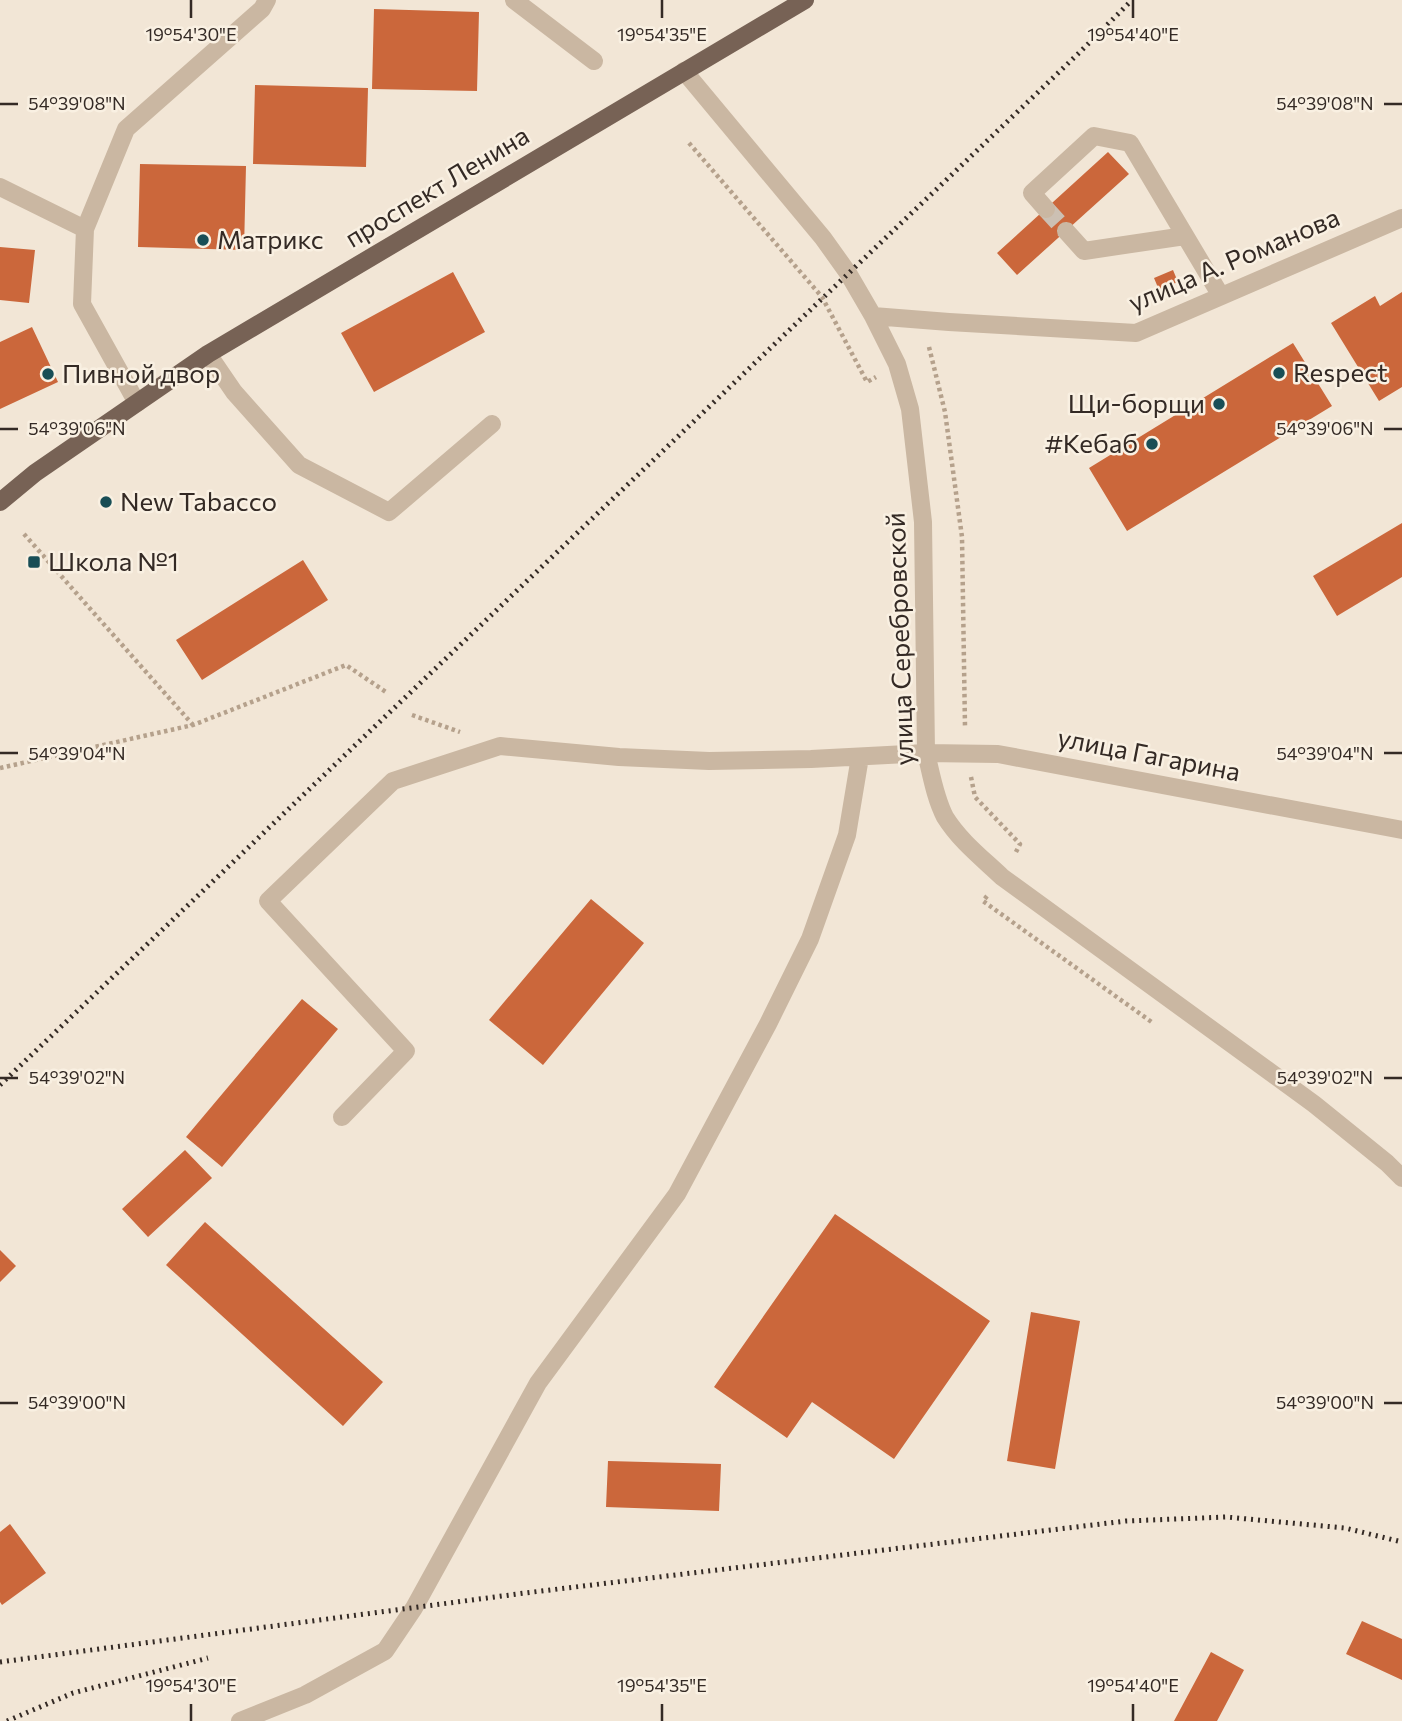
<svg xmlns="http://www.w3.org/2000/svg" width="1402" height="1721" font-family="Commissioner,sans-serif">
<rect width="100%" height="100%" fill="#f2e6d6"/>
<path fill="#cb673b" d="M374,9L479,12L477,91L372,89Z
M255,85L368,88L366,167L253,164Z
M1108,152L1129,174L1017,275L997,253Z
M140,164L246,166L244,250L138,247Z
M0,247L35,250L29,303L0,300Z
M1173,270L1178,282L1159,290L1154,278Z
M453,272L485,332L374,392L341,333Z
M1402,292V387L1379,401L1331,323L1375,296L1380,306Z
M32,327L58,382L0,409V342Z
M1293,343L1332,406L1127,531L1089,468Z
M1402,523V577L1337,616L1313,576Z
M303,560L328,600L202,680L176,640Z
M591,899L644,943L543,1065L489,1020Z
M302,999L338,1029L222,1167L186,1137Z
M185,1150L212,1178L148,1237L122,1209Z
M835,1214L990,1321L894,1459L812,1402L787,1438L714,1387Z
M205,1222L383,1382L343,1426L166,1265Z
M0,1250L16,1266L0,1282Z
M1031,1312L1080,1321L1055,1469L1007,1461Z
M608,1461L721,1464L719,1511L606,1507Z
M10,1524L46,1573L2,1605L0,1602V1532Z
M1362,1621L1402,1639V1680L1346,1654Z
M1211,1652L1244,1670L1217,1721H1174Z"/>
<g fill="none" stroke-linecap="round" stroke-linejoin="round">
<path stroke="#ccc0b3" stroke-width="18" stroke-dasharray="18 9" stroke-linecap="butt" d="M1046,209L1066,231"/>
<path stroke="#b5a18c" stroke-width="4.5" stroke-dasharray="3.5 3.5" stroke-linecap="butt" d="M689,143L822,297L867,382L876,377
M929,347L945,412L962,537L965,727
M24,534L193,725
M412,715L460,732
M0,768L193,725L346,665L386,692
M971,777L975,797L1020,844L1015,854
M987,896L983,901L1153,1023"/>
<path stroke="#cab7a2" stroke-width="18" d="M514,0L594,61
M684,71L823,238L848,273L873,316L897,364L910,409L923,522L926,753C931,773 935,798 945,817C960,841 982,858 1002,877L1314,1104L1387,1163L1402,1178
M0,187L85,229
M1046,209L1032,193L1094,136L1130,143L1221,296
M1066,231L1084,251L1185,236
M873,316L949,322L1136,333L1402,218
M208,354L234,392L299,465L389,512L492,424
M137,403L82,304L85,229L126,129L262,9L267,0
M342,1117L406,1051L268,901L393,781L500,746L619,757L709,761L811,759L926,753L998,754L1402,830
M240,1721L305,1695L385,1651L414,1608L538,1383L677,1194L768,1024L810,939L847,835L860,757"/>
<path stroke="#776255" stroke-width="18" d="M0,502L35,473L208,354L805,0"/>
<path stroke="#342a25" stroke-width="5" stroke-dasharray="2 5" stroke-linecap="butt" d="M0,1085L1081,51L1132,0
M0,1662L525,1593L1126,1521L1226,1517L1345,1528L1402,1542
M7,1721L73,1693L208,1658"/>
</g>
<path fill="none" stroke="#342a25" stroke-width="2.5" d="M191,0V18M662,0V18M1133,0V18M0,104H18M1384,104H1402M0,429H18M1384,429H1402M0,753H18M1384,753H1402M0,1078H18M1384,1078H1402M0,1403H18M1384,1403H1402M191,1704V1721M662,1704V1721M1133,1704V1721"/>
<g fill="#194e56" stroke="#f9f0e2" stroke-width="2.5">
<circle cx="203" cy="240" r="7"/>
<circle cx="1279" cy="373" r="7"/>
<circle cx="48" cy="374" r="7"/>
<circle cx="1219" cy="404" r="7"/>
<circle cx="1152" cy="444" r="7"/>
<circle cx="106" cy="502" r="7"/>
<rect x="27" y="555" width="14" height="14" rx="3.5"/>
</g>
<g text-anchor="middle" stroke-width="5" stroke-linejoin="round" paint-order="stroke">
<g font-size="26" fill="#342a25" stroke="#f9f0e2">
<text transform="translate(437 187) rotate(-31)" y="9">проспект Ленина</text>
<text transform="translate(1234 260) rotate(-23)" y="9">улица А. Романова</text>
<text transform="translate(900 639) rotate(-92)" y="9">улица Серебровской</text>
<text transform="translate(1149 755) rotate(11)" y="9">улица Гагарина</text>
</g>
<g font-size="26" fill="#342a25" stroke="#f9f0e2" text-anchor="start">
<text x="217" y="249">Матрикс</text>
<text x="1293" y="382">Respect</text>
<text x="62" y="383">Пивной двор</text>
<text x="1205" y="413" text-anchor="end">Щи-борщи</text>
<text x="1138" y="453" text-anchor="end">#Кебаб</text>
<text x="120" y="511">New Tabacco</text>
<text x="48" y="571">Школа №1</text>
</g>
</g>
<g font-size="18" text-anchor="middle" fill="#342a25" stroke="#f9f0e2" stroke-width="5" stroke-linejoin="round" paint-order="stroke">
<text x="191" y="41">19°54'30"E</text>
<text x="662" y="41">19°54'35"E</text>
<text x="1133" y="41">19°54'40"E</text>
<text x="77" y="110">54°39'08"N</text>
<text x="1325" y="110">54°39'08"N</text>
<text x="77" y="435">54°39'06"N</text>
<text x="1325" y="435">54°39'06"N</text>
<text x="77" y="760">54°39'04"N</text>
<text x="1325" y="760">54°39'04"N</text>
<text x="77" y="1084">54°39'02"N</text>
<text x="1325" y="1084">54°39'02"N</text>
<text x="77" y="1409">54°39'00"N</text>
<text x="1325" y="1409">54°39'00"N</text>
<text x="191" y="1692">19°54'30"E</text>
<text x="662" y="1692">19°54'35"E</text>
<text x="1133" y="1692">19°54'40"E</text>
</g>
</svg>
